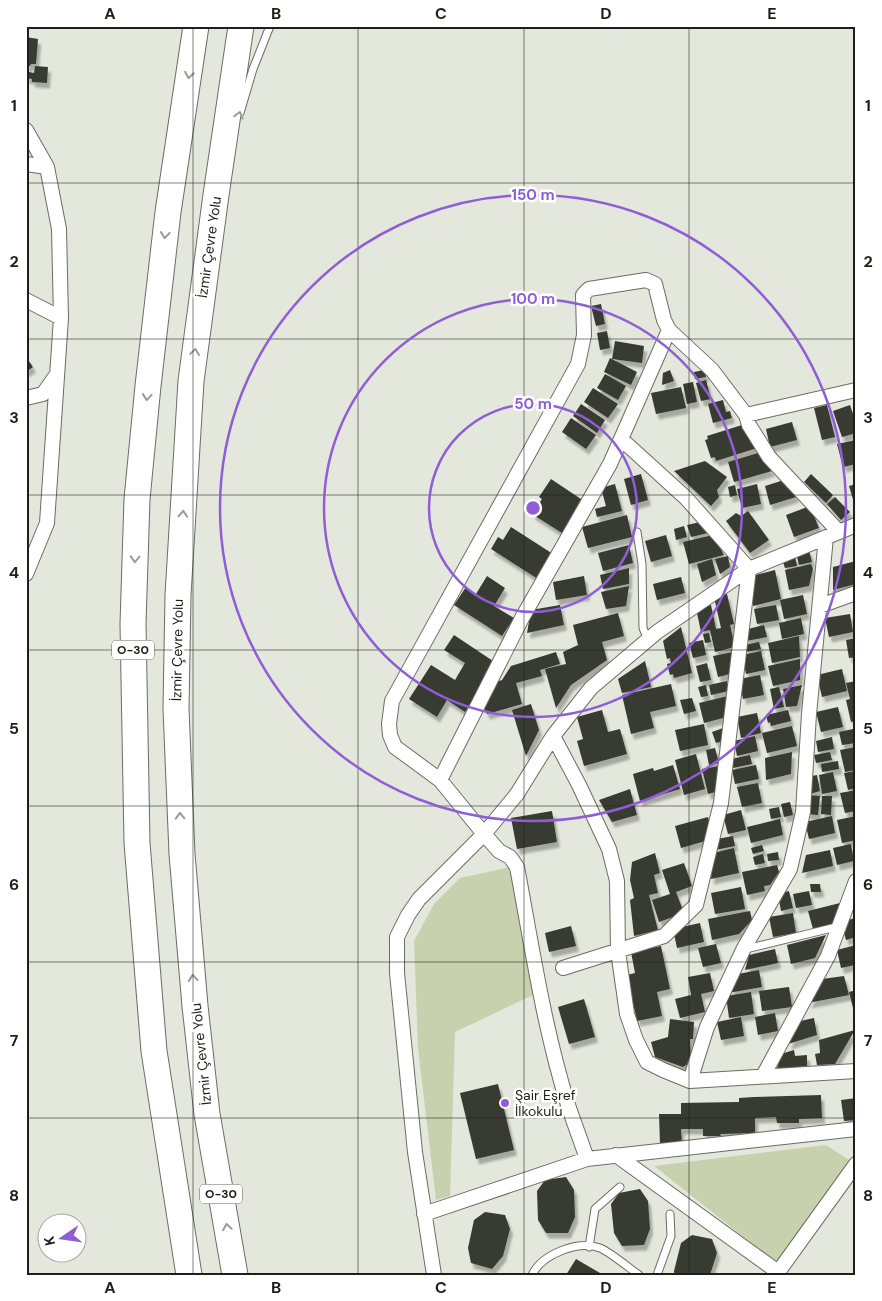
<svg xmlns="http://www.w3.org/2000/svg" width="882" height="1301" font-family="'DM Sans',sans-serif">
<defs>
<filter id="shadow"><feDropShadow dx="3" dy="5.5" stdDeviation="1" flood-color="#0004"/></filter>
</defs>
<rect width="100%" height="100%" fill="#e4e7dc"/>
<path fill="#c8d1ad" d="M510,867L533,995L455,1032L450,1196L436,1200L418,1048L414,941L434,904L460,878Z
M826,1145L849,1160L778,1264L654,1166Z"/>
<path fill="#373a31" filter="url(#shadow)" d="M26,37L38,39L36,64H31L30,66H28L29,72L34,73L35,66L48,67L47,83L32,82V79L26,78Z
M601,304L605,324L596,326L591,306Z
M607,331L610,348L600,350L597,333Z
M615,341L644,346L642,363L612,359Z
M26,357L33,367L26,372Z
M610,358L637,372L631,385L604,372Z
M670,370L674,381L662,385L663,373Z
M704,370L706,377L695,379L694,372Z
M605,374L626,386L618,400L597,388Z
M706,380L711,399L701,401L696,383Z
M693,382L697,402L687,404L683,384Z
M681,387L686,408L656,414L651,393Z
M593,388L618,404L608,418L584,402Z
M723,400L726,412L730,411L732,418L713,423L708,404Z
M581,404L605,420L597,433L573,416Z
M827,405L835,437L822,440L814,408Z
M850,405L856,423V433L842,437L833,411Z
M571,418L596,435L586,449L562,432Z
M792,422L797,440L770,447L766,429Z
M742,425L757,448L716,461L715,457L711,458L705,440L708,439L707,436Z
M856,440V464L843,467L837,444Z
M758,453L772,471L734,482L728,462Z
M705,461L727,477L717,490L719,497L711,506L674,471Z
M641,474L648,500L631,505L624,479Z
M811,474L833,495L826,503L804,482Z
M551,479L584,501L562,533L532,514L542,499L539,497Z
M784,480L793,488L796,497L770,505L765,486Z
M615,484L622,511L597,517L595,509L606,506L601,488Z
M757,484L761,504L742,508L737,489Z
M856,484V506H855L849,486Z
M735,485L737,495L730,497L728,487Z
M835,497L850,512L841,520L827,504Z
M810,506L819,528L794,537L786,515Z
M748,511L769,540L750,553L726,521L736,513L741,516Z
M627,515L632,537L588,548L582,527Z
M700,522L708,533L691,537L687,525Z
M684,526L687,537L676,540L674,529Z
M511,527L553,554L538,579L491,549L498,537L503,540Z
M666,535L672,556L651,562L645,541Z
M713,535L724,555L689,564L683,542Z
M629,545L633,563L603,571L598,553Z
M809,550L812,562L799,565L796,553Z
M728,556L730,567L720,574L715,559Z
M795,556L797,566L785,568L782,559Z
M712,559L716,575L702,582L697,564Z
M856,561V584L833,590V567Z
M811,564L813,569L809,586L789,590L785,570Z
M629,568V584L603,589L600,575Z
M775,570L781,599L753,606L752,576Z
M487,576L505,588L494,606L514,618L502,636L454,605L466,587L476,594Z
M584,576L587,595L556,600L553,582Z
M681,577L685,593L657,600L653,584Z
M629,586L626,606L606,609L601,592Z
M727,594L734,624L730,625L735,647L715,652L710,630L701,632L696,608L711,605L716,629L721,628L714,597Z
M803,595L807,614L784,619L780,600Z
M560,605L564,625L527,633L531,610Z
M776,605L779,620L757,624L754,609Z
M618,613L624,636L602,642L607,660L571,685L556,708L545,669L566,664L563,652L578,645L573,625Z
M850,614L853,632L829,637L825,618Z
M801,618L804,634L782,639L779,623Z
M764,625L767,637L746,641L744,630Z
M681,627L692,673L674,678L673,674L670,675L667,664L671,663L670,658L667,659L663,641Z
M709,633L711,642L705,643L703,634Z
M454,635L496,663L465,712L447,700L437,717L409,699L431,665L455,680L465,663L444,650Z
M799,636L800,657L772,663L768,643Z
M856,638V657L849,658L846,640Z
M703,640L706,655L693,658L689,643Z
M759,642L761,649L746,652L745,645Z
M761,651L765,670L746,674L742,655Z
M556,652L560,664L540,670L542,676L516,683L522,704L487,714L482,703L496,682L502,680L511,666Z
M733,652L734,673L718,677L713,656Z
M800,659V680L773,686L768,666Z
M645,661L651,687L622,693L618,679Z
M707,663L711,680L700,682L696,666Z
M842,669L847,691L822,697L817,675Z
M760,675L764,695L743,699L739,679Z
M727,681L729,691L711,695L709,685Z
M856,681V721L851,722L846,700L850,699L846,683Z
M671,684L676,706L650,712L654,728L631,734L622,695Z
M706,685L708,696L701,697L698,687Z
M802,685L797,706L786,707L783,689Z
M779,687L784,707L774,709L770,689Z
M732,695L727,717L704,723L699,703Z
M692,698L696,711L684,714L680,700Z
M531,704L539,730L526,756L512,710Z
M838,707L843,727L821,732L816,712Z
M602,710L608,732L620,729L627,754L584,766L577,741L583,739L577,717Z
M788,710L791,721L771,726L770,722L768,723L766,715Z
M757,713L761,733L741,738L737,717Z
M704,724L708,745L680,751L675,730Z
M792,726L797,746L767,753L762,733Z
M723,728L726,740L716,743L712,732Z
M853,729L856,743L842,745L839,732Z
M755,736L758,751L737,756L734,741Z
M832,737L834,749L818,752L816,741Z
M856,747V770L845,772L840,750Z
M715,748L719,763L709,765L706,750Z
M792,752L791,774L766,780L765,758Z
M830,752L832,760L816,763L814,755Z
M696,754L705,789L684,795L675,760Z
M750,755L752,764L733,768L731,759Z
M838,761L839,769L822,772L821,764Z
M673,765L680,789L640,801L633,774L653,768L654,771Z
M756,765L759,779L735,784L732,770Z
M719,766V791L708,794L702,769Z
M856,771V788L848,790L844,773Z
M833,772L837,791L822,794L819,775Z
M817,775L820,791L810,794L807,777Z
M758,783L762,803L742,807L737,787Z
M630,789L637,815L612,822L599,800Z
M856,790V811L845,813L840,793Z
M808,795L820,796L818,815L807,814Z
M822,796H832L831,815L821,814Z
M790,802L793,815L784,817L781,804Z
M779,807L781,817L771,819L769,809Z
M741,810L746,830L728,834L723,815Z
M552,811L557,842L517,849L511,818Z
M832,816L835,833L809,839L805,822Z
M856,816V840L842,843L837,820Z
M708,817L712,832L709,840L681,848L675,826Z
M780,819L783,835L751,843L747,827Z
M733,836L735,846L715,850L717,839Z
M851,844L854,861L837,865L833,848Z
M762,845L764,851L753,854L751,848Z
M734,848L739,873L711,879L713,853Z
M830,850L833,866L802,873L806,855Z
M778,852L779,860L768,861L767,854Z
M655,853L660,873L654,875L658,893L649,895L658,930L634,936L630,900L634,898L630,880L632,862Z
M763,854L765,863L755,865L753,857Z
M684,863L692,886L676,892L684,913L659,922L652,900L670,894L662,870Z
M777,865L779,872L770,885L764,886L765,891L747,895L742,872Z
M810,884H820L821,892H811Z
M741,887L745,909L715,914L711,893Z
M789,891L793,908L781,911L778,894Z
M809,891L812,905L796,908L793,894Z
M844,902L835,923L813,929L808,911Z
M750,911L752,920L739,934L712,940L708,919Z
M793,913L796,933L773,937L769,917Z
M855,918L856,937L846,940L841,922Z
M700,923L704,942L677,948L673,929Z
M571,926L576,946L549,952L545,933Z
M826,935L815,958L791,964L787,945Z
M716,944L721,963L703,967L698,948Z
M856,945V961H853L855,965L841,968L837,950Z
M661,946L670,989L657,992L662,1016L637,1021L627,975L635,973L631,952Z
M775,949L778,963L745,970L749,955Z
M759,970L762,987L728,993L738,974Z
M710,973L714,991L701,994L705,1012L680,1018L675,999L691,995L688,977Z
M844,976L849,995L808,1003L822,979Z
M789,987L792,1007L762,1011L759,991Z
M856,990V1007L853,1008L849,992Z
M751,992L754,1014L729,1018L726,996Z
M584,999L595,1037L569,1044L558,1007Z
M775,1013L778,1031L758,1035L755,1017Z
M741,1017L744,1036L721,1040L717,1022Z
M814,1018L817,1035L788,1044L796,1022Z
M670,1019L694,1022L693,1039H690L691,1062L683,1067L655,1057L651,1042L668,1037Z
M855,1030L835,1064L817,1065L815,1054L820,1053L819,1040Z
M794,1050L795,1056L807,1055V1066L777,1069L781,1054Z
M498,1084L514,1150L476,1159L460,1093Z
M821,1095L822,1118L799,1119V1123H777L776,1117L755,1118V1133L720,1134L721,1136H703V1129H681L682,1143L660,1144L659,1114H681V1103L739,1102V1098L754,1097Z
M856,1098V1120L844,1121L841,1100Z
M566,1177L574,1190L575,1217L568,1233H546L538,1220L537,1191L545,1180Z
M640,1189L648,1201L650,1229L644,1245L622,1246L614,1233L611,1204L619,1193Z
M485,1212L505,1215L510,1229L503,1256L492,1269L471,1263L468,1248L474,1220Z
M692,1235L712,1239L717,1253L710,1275H674V1271L681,1243Z
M576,1259L600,1273L599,1275H566Z"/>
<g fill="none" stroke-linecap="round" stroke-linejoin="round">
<defs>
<path id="service" d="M240,113L253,69L270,26
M637,532L642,564L643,628L648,640
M744,948H750L832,928L838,929
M589,1247L595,1209L620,1187
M532,1275C542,1254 578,1240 600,1248C610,1252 629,1268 639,1275
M657,1275L671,1236L670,1214"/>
<path id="minor" d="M26,130L47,167L59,229L61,318L47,523L26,574
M26,164L47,167
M26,300L61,318
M26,398L43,394L57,374
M746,415L856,390
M856,525L749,569L657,632L591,688L553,736L579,785L609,849L617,881L618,951L627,1014L636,1040L647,1062L663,1070L690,1081L856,1071
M820,606L856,593
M440,780L522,618L610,464L669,330
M563,968L664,936L696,905L721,803L749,569L686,498L621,439
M763,1076L828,956L856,881
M690,1081L707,1027L744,948L790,869L803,812L809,714L826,537
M616,1155L778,1272
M587,1159C581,1141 574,1123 568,1105C544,1028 532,947 517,867L510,857L499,851L484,834L440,780L395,747L390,735L389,724L392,701L578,364L584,335L583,295L589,289L646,280L655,284L664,320L669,330L712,370L746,415L749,425L769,457L839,532
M424,1214L587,1159L856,1129
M434,1275L415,1152L397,973V937L408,915L419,899L484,834L517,794L553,736
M776,1275L856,1164"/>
<path id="motorway" d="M189,1275L154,1051L137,843L133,624L137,499L148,386L168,212L196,26
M235,1275L207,1114L195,1006L182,854L176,709L178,595L191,381L216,195L241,26"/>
</defs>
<use href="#service" stroke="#6a6d63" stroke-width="9"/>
<use href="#minor" stroke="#6a6d63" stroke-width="16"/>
<use href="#motorway" stroke="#6a6d63" stroke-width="27"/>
<use href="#service" stroke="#fff" stroke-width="7"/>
<use href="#minor" stroke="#fff" stroke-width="14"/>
<use href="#motorway" stroke="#fff" stroke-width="25"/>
</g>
<defs><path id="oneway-chevron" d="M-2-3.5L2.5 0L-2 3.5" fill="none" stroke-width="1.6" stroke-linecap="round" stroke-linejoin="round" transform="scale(1.25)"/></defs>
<g stroke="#9a9a98">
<use href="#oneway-chevron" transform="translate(189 75) rotate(99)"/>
<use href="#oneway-chevron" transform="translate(239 115) rotate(-74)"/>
<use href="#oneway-chevron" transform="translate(165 235) rotate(96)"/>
<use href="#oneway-chevron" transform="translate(195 352) rotate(-82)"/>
<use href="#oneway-chevron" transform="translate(147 397) rotate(95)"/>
<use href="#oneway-chevron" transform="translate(183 514) rotate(-87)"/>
<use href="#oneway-chevron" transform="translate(135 559) rotate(92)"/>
<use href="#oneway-chevron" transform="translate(180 816) rotate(-92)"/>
<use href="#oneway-chevron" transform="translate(193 978) rotate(-95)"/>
<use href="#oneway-chevron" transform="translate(227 1227) rotate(-100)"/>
</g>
<path fill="none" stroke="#1e1f1b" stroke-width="1" stroke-opacity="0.55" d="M193,26V1275M358,26V1275M524,26V1275M689,26V1275M26,183H856M26,339H856M26,495H856M26,650H856M26,806H856M26,962H856M26,1118H856"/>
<g fill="none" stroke="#8f5ed7" stroke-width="2.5">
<circle cx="533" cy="508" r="104"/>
<circle cx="533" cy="508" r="209"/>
<circle cx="533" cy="508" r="313"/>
</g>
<circle fill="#8f5ed7" stroke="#fff" stroke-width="2" cx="505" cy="1103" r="5"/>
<g text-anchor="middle" stroke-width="5" stroke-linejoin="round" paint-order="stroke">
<g fill="#fff" stroke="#62625f" stroke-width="1">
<rect x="112" y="640.5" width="42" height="19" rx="4"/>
<rect x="200" y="1184.5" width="42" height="19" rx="4"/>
</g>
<g font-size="12" font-weight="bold" fill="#1e1f1b">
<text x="133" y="654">O-30</text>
<text x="221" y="1198">O-30</text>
</g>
<g font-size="14" fill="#1e1f1b" stroke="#fff">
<text transform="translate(209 247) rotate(-82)" y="5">İzmir Çevre Yolu</text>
<text transform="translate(177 650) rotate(-89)" y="5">İzmir Çevre Yolu</text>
<text transform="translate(201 1054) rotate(-96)" y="5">İzmir Çevre Yolu</text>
</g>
<g font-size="14" fill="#1e1f1b" stroke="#fff" text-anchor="start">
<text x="515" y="1100">Şair Eşref<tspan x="515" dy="16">İlkokulu</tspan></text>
</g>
</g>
<circle cx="533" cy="508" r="8" fill="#8f5ed7" stroke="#fff" stroke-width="2.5"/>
<g font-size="15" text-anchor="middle" font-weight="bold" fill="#8f5ed7" stroke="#fff" stroke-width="5" stroke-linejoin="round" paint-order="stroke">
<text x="533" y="200">150 m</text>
<text x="533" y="304">100 m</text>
<text x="533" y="409">50 m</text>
</g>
<rect width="882" height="1301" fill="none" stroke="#ffffff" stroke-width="55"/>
<g transform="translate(62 1238) rotate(257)"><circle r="24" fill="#ffffff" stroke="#a5a5a4"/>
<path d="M0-4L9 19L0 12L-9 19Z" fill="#8f5ed7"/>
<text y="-8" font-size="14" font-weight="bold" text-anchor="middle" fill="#1e1f1b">K</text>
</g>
<rect x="28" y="28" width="826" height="1246" fill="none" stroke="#1e1f1b" stroke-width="2"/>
<g font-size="16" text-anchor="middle" font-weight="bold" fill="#1e1f1b">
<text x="110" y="19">A</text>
<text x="276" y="19">B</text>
<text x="441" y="19">C</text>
<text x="606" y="19">D</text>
<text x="772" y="19">E</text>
<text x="14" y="111">1</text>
<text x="868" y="111">1</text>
<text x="14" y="267">2</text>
<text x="868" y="267">2</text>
<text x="14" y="423">3</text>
<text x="868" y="423">3</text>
<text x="14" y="578">4</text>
<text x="868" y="578">4</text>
<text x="14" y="734">5</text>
<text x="868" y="734">5</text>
<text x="14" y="890">6</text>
<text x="868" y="890">6</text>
<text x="14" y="1046">7</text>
<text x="868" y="1046">7</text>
<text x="14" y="1201">8</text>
<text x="868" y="1201">8</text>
<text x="110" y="1293">A</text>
<text x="276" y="1293">B</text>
<text x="441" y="1293">C</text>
<text x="606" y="1293">D</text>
<text x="772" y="1293">E</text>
</g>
</svg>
